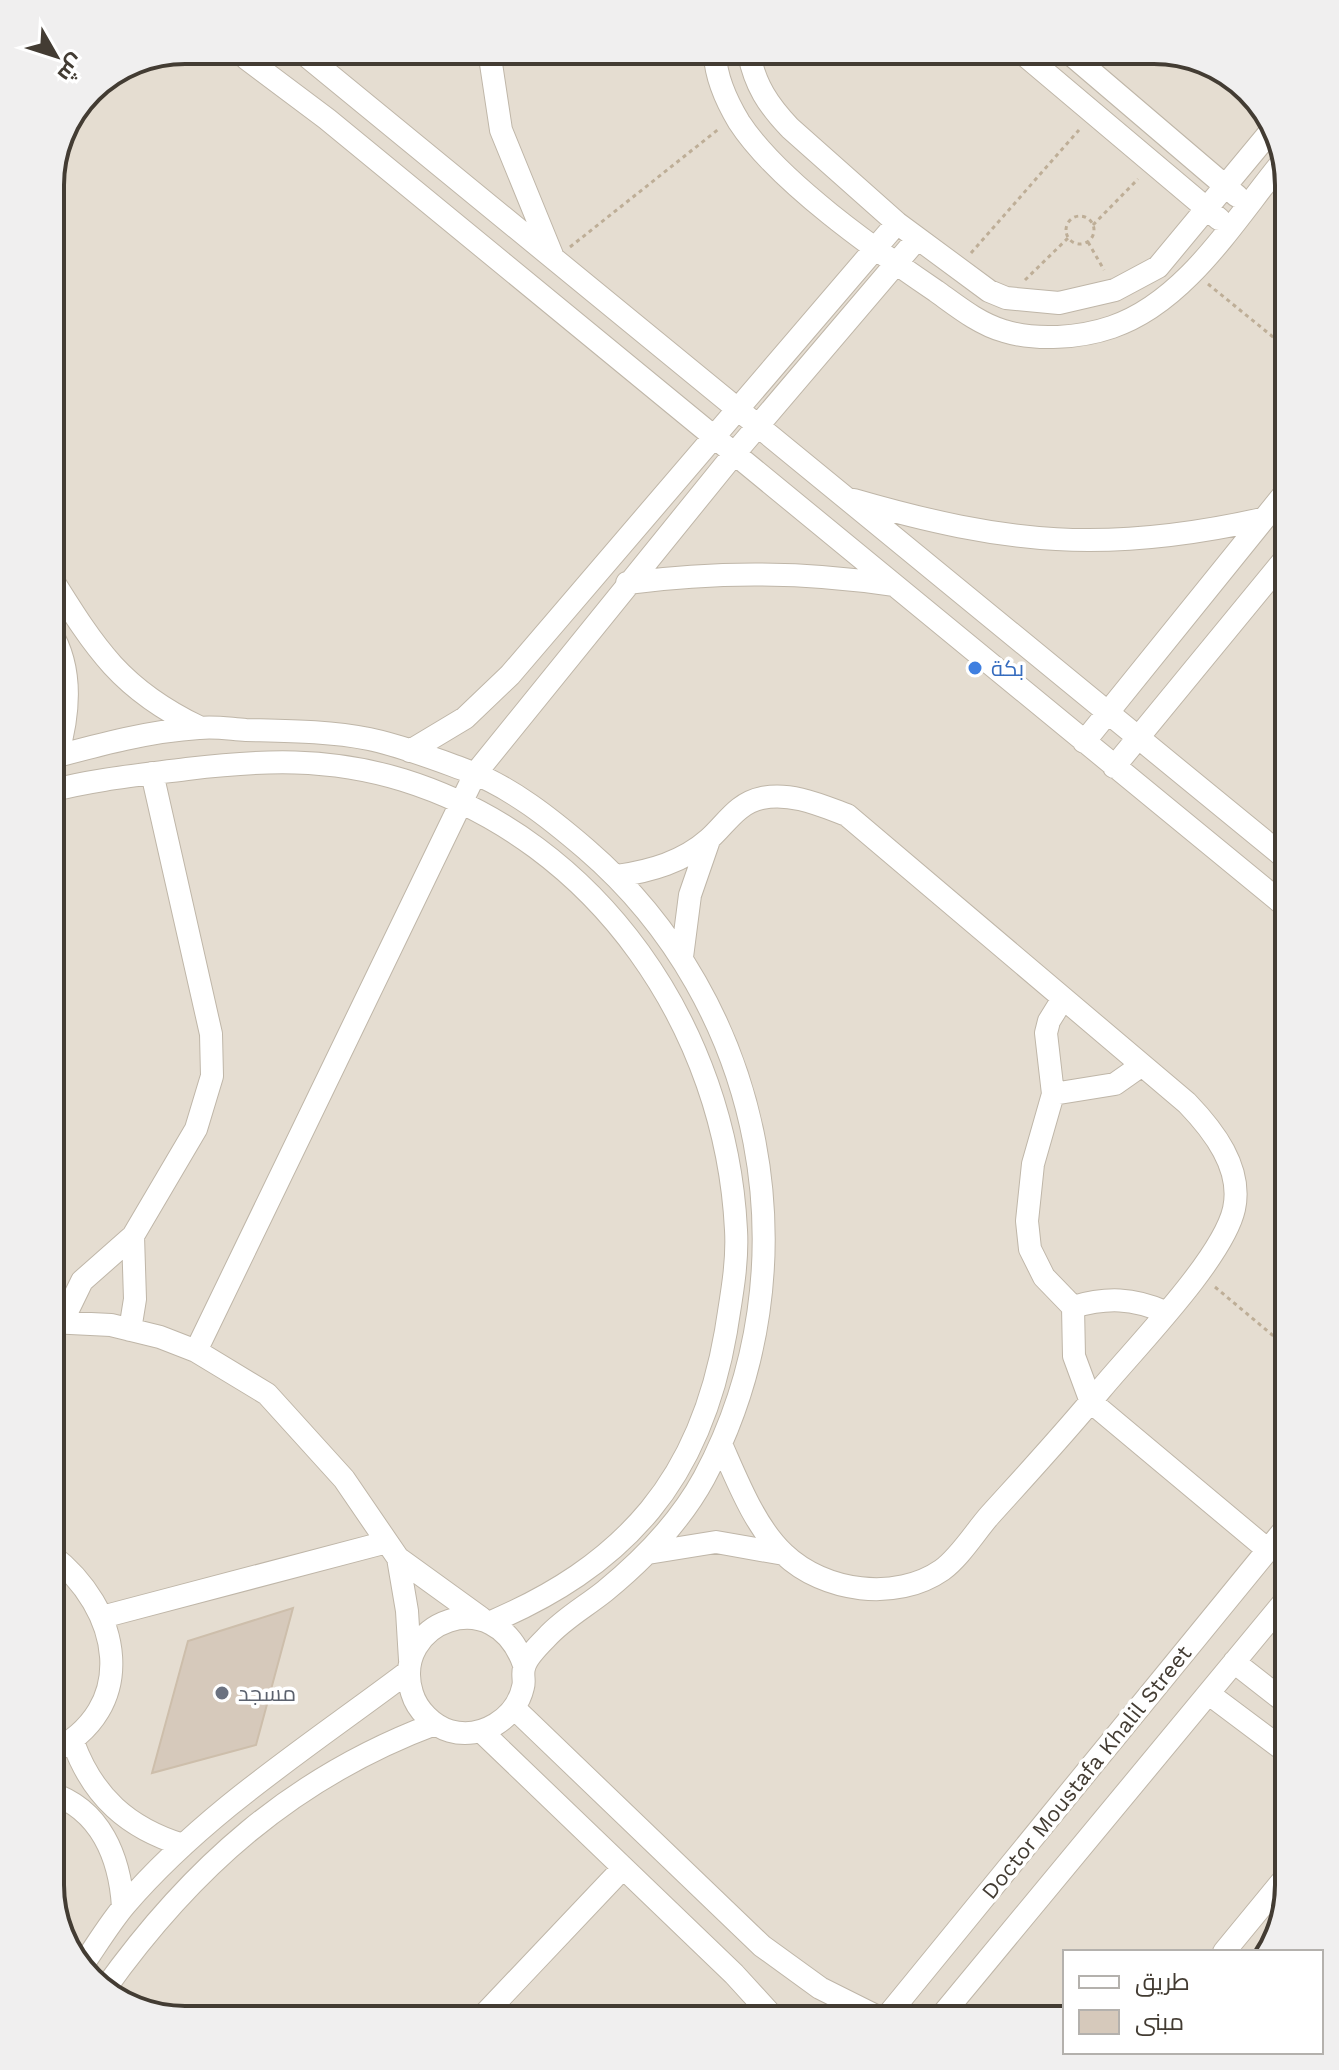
<svg xmlns="http://www.w3.org/2000/svg" width="1339" height="2070" font-family="'Work Sans',Cairo,sans-serif">
<rect width="100%" height="100%" fill="#f1ece3"/>
<path fill="#e5ddd1" d="M1163,50L1229,73L1275,125L1289,185V1885L1271,1952H1065V2020H177L110,1997L64,1945L50,1885V177L90,89L134,60Z"/>
<path fill="#d6c9bb" stroke="#cdbeab" stroke-width="2" d="M293,1608L256,1745L152,1773L188,1641Z"/>
<g fill="none" stroke-linecap="round" stroke-linejoin="round">
<defs>
<path id="street" d="M1067,51L1237,196
M1021,52L1219,219
M749,54C755,85 768,105 790,128L897,223L989,291L1006,298L1059,303L1115,290L1158,267L1275,126
M715,55C716,78 727,102 739,122C778,182 877,251 936,291C957,306 979,324 1004,331C1036,341 1080,338 1112,327C1186,302 1235,219 1283,161
M490,57L501,130L552,255
M309,58L1289,861
M247,59L327,119L1289,909
M854,500C1006,544 1106,554 1262,519
M50,576C95,648 120,689 199,727
M627,583C717,571 803,571 893,585
M50,631C74,669 69,715 57,756
M1084,742L1289,488
M410,751L465,718L510,675L897,223
M50,758C98,745 149,731 199,728C214,726 230,729 246,730C286,731 329,731 369,739C402,746 435,759 468,771C511,787 551,819 586,849C765,1003 817,1267 704,1478C680,1522 644,1559 605,1591C585,1607 563,1619 546,1638C538,1646 526,1658 524,1668C522,1675 525,1681 523,1687C516,1719 481,1740 450,1731C433,1726 417,1710 412,1693C390,1623 495,1580 524,1665
M1114,767L1289,554
M50,791C95,779 141,775 187,769C262,760 328,757 403,780C599,841 726,1029 736,1230C738,1264 731,1298 726,1331C715,1395 692,1459 650,1510C607,1562 552,1596 491,1622
M617,876C651,871 683,862 709,839C726,824 737,803 762,798C791,792 820,805 847,815L1187,1103C1213,1130 1243,1168 1234,1209C1223,1258 1137,1346 1102,1388C1066,1432 1028,1473 990,1515C975,1532 960,1557 942,1570C896,1602 824,1592 784,1554C755,1527 737,1480 721,1444
M682,957L690,895L709,840
M1062,1000L1049,1021L1046,1033L1053,1094L1033,1164L1027,1221L1030,1249L1044,1277L1073,1307L1074,1356L1091,1402L1268,1550
M1053,1094L1115,1084L1142,1065
M1073,1307C1107,1297 1133,1298 1165,1312
M50,1322L111,1325L160,1337L196,1351L267,1394L344,1479L398,1558L481,1618
M62,1322L82,1281L133,1236L196,1129L212,1076L211,1034L152,773
M130,1330L135,1299L133,1236
M196,1351L475,774L734,454L917,239
M648,1553L716,1542L784,1554
M398,1558L407,1611L410,1660
M102,1617L387,1542
M1234,1662L1289,1705
M1209,1694L1289,1754
M514,1708L762,1946L820,1988L884,2020
M481,1731L734,1974L776,2020
M73,1742C93,1797 128,1828 183,1845
M50,1753C141,1709 122,1608 50,1554
M50,1793C101,1809 120,1858 123,1907
M1224,1952L1289,1873
M1266,1952L1273,1944
M82,1966C96,1946 109,1924 125,1905C205,1812 311,1745 409,1671
M104,1990C191,1868 293,1777 435,1724
M479,2020L623,1868
M884,2020L1289,1524
M938,2020L1289,1596"/>
</defs>
<use href="#street" stroke="#bfb6a8" stroke-width="24"/>
<path stroke="#beae97" stroke-width="3" stroke-dasharray="4 4" stroke-linecap="butt" d="M1066 230a14 14 0 1 1 28 0a14 14 0 1 1-28 0Z
M1093,225L1138,179
M1088,242L1104,270
M570,247L720,128
M971,253L1079,130
M1025,280L1068,238
M1208,284L1289,350
M1215,1287L1289,1349"/>
<use href="#street" stroke="#fff" stroke-width="22"/>
</g>
<circle fill="#3f7fe0" stroke="#fff" stroke-width="3" cx="975" cy="668" r="8"/>
<circle fill="#6b7280" stroke="#fff" stroke-width="3" cx="222" cy="1693" r="8"/>
<g text-anchor="middle" stroke-width="7" stroke-linejoin="round" paint-order="stroke">
<g font-size="22" fill="#366cbe" stroke="#fff" text-anchor="start">
<text x="991" y="676">بكة</text>
</g>
<g font-size="22" fill="#5b616d" stroke="#fff" text-anchor="start">
<text x="238" y="1701">مسجد</text>
</g>
<g font-size="22" fill="#433c33" stroke="#fff">
<text transform="translate(1086 1772) rotate(-51)" y="8">Doctor Moustafa Khalil Street</text>
</g>
</g>
<path d="M0 0H1339V2070H0ZM185 64H1154A121 121 0 0 1 1275 185V1885A121 121 0 0 1 1154 2006H185A121 121 0 0 1 64 1885V185A121 121 0 0 1 185 64Z" fill="#f0efef" fill-rule="evenodd"/>
<path fill="none" stroke="#433c33" stroke-width="4" d="M185 64H1154A121 121 0 0 1 1275 185V1885A121 121 0 0 1 1154 2006H185A121 121 0 0 1 64 1885V185A121 121 0 0 1 185 64Z"/>
<rect x="1063" y="1950" width="260" height="104" fill="#ffffff" stroke="#b4b1ad" stroke-width="2"/>
<rect x="1079" y="1976" width="40" height="12" fill="#ffffff" stroke="#b4b1ad" stroke-width="2"/>
<text x="1135" y="1990" font-size="24" fill="#433c33">طريق</text>
<rect x="1079" y="2010" width="40" height="24" fill="#d6c9bb" stroke="#b4b1ad" stroke-width="2"/>
<text x="1135" y="2030" font-size="24" fill="#433c33">مبنى</text>
<g transform="translate(56 56) rotate(129)" stroke="#ffffff" stroke-width="6" paint-order="stroke">
<path d="M0-6L14 30L0 20L-14 30Z" fill="#433c33"/>
<text y="-12" font-size="22" font-weight="bold" text-anchor="middle" fill="#433c33">ش</text>
</g>
</svg>
